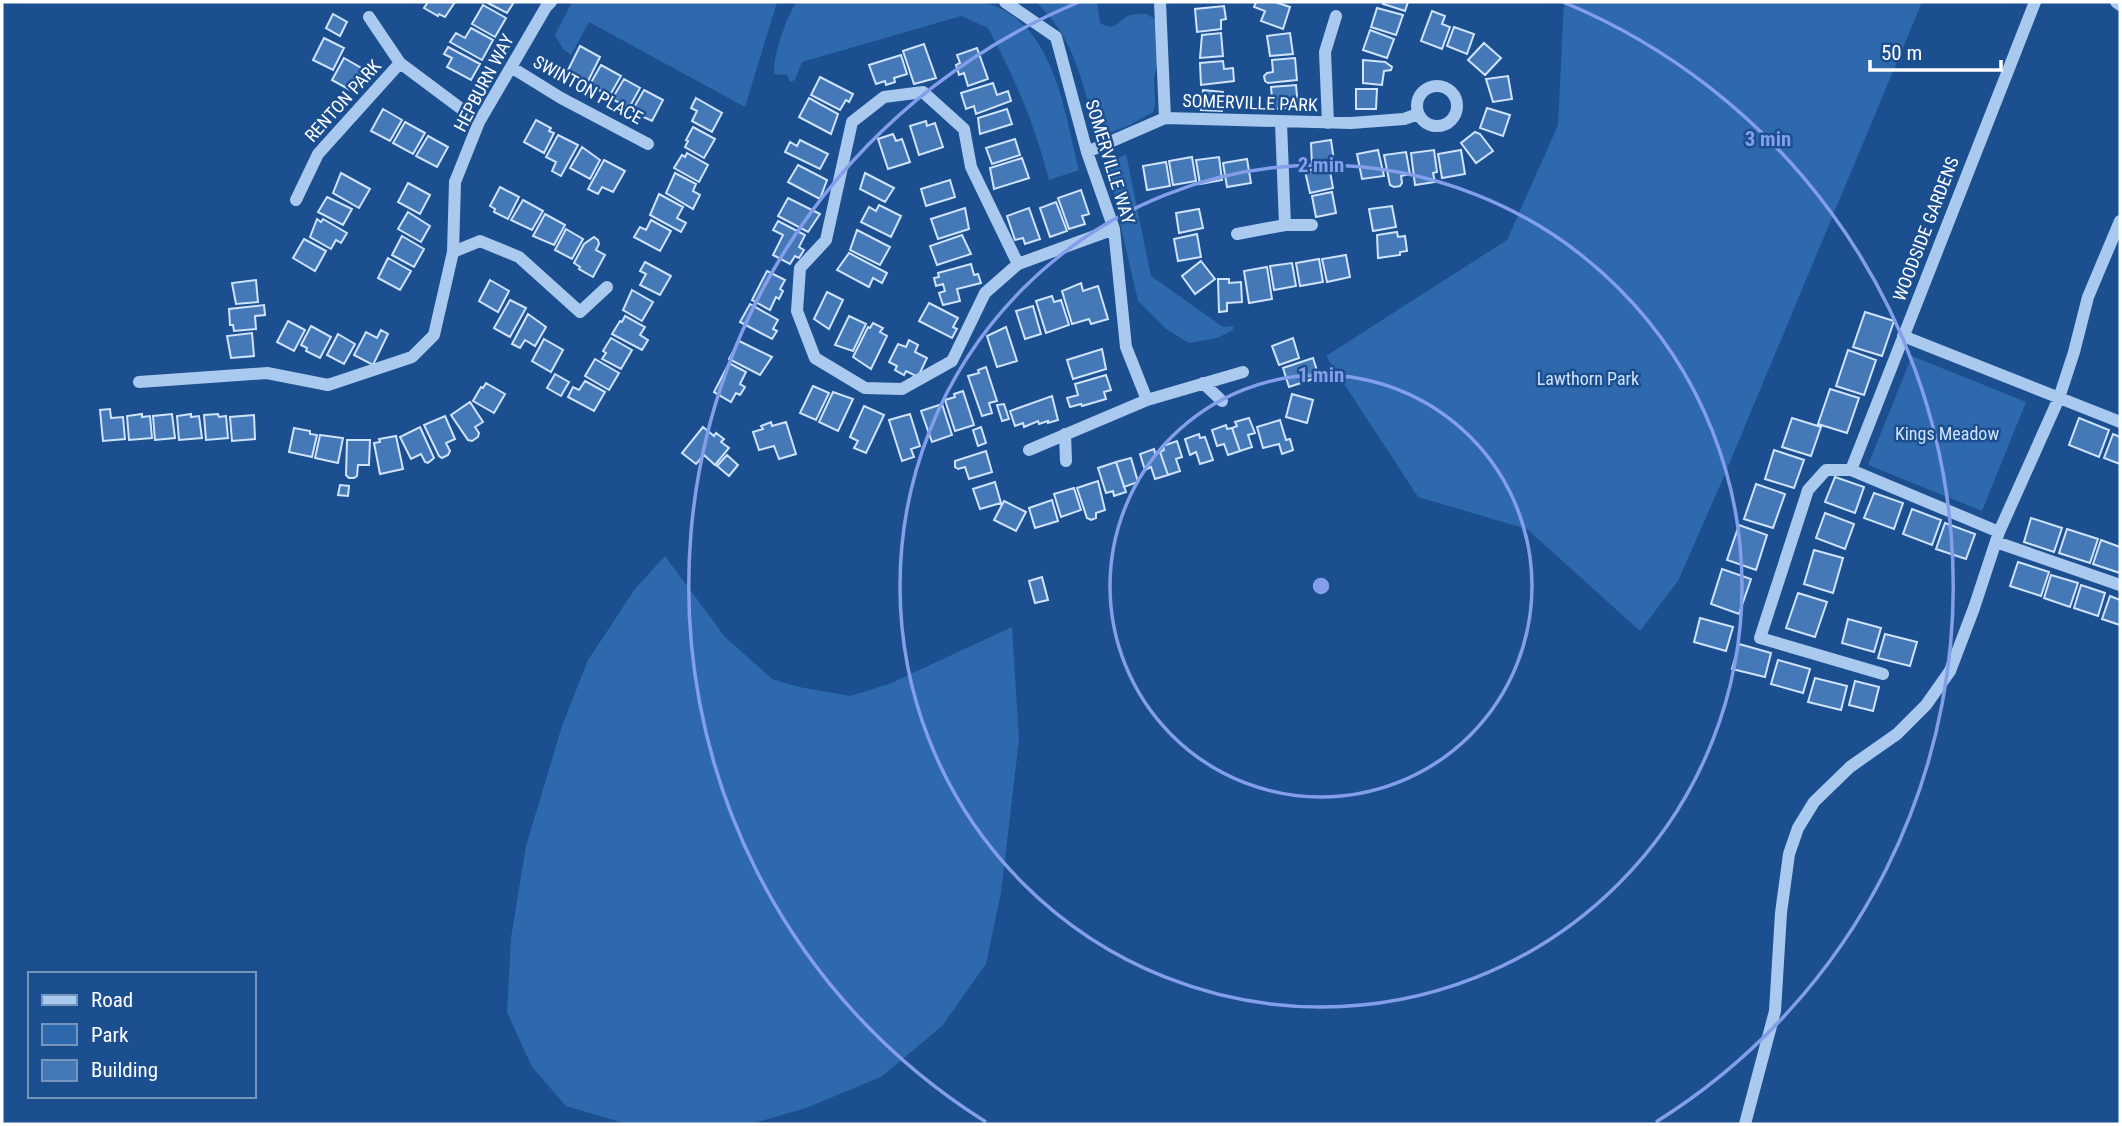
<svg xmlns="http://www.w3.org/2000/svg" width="2122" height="1126" font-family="'Roboto Condensed',sans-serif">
<rect width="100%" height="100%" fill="#1b4f8f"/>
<path fill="#2e69ad" d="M572,2H777L745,107L589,22L571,55L563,49L555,35Z
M796,2H983C1055,21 1063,109 1079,170L1049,180C1034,122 1016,81 988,28L961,16L802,62L795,80L790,82L787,75L774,74C774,51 785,22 796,2Z
M1036,2H1097L1100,23C1117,33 1117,20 1130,15C1134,14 1142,14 1147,14L1156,20L1159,58L1154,77L1155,106L1153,112L1128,126L1102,135L1096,129C1080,79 1076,40 1036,2Z
M1564,2H1922L1722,481L1678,581L1640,631L1527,529L1418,497L1326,356L1507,240L1558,125Z
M1126,154L1151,276L1223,327L1233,326V330L1217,338L1189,343L1166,329L1138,301L1120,223L1119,208L1108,176L1109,163Z
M1912,356L2026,402L1982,511L1868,465Z
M665,556L725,637L772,679L799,687L850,696L889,684L1012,627L1019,740L1001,893L986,964L942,1026L881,1077L806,1108L751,1124H627L566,1106L532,1067L507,1012L511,938L526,846L562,726L588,660L635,589Z"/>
<path fill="#4478b7" stroke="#cfe3fa" stroke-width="2" d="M428,2H455L445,17L439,14L438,16L424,8Z
M486,2H514L507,13Z
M1256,2H1275L1290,7L1283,29L1261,21L1265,11L1254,7Z
M1384,2H1408L1405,11L1383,4Z
M483,5L506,18L495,37L472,24Z
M1224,6L1226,19L1221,20V29L1197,32L1195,9Z
M1377,8L1403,15L1396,35L1371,27Z
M1432,11L1445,16L1442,24L1450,27L1442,49L1421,41Z
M333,14L347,22L340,36L326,28Z
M1454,27L1474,34L1467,54L1447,46Z
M471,28L493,40L482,60L450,42L456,33L465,38Z
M1370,30L1394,39L1387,58L1363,50Z
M1221,33L1223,56L1200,58L1202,35Z
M1290,33L1293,54L1270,56L1267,36Z
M324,38L344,48L333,70L313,60Z
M1484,43L1501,58L1485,75L1468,60Z
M924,44L936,78L914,84L903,51Z
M580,46L600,57L587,83L567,72Z
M448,47L480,64L471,80L447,67L452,58L444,54Z
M977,48L988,79L968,86L964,73L959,75L956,65L960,63L957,55Z
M901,55L907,74L894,78L895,82L886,85L885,81L876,84L869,65Z
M344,58L363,69L352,91L332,80Z
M1295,58L1297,80L1268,83L1265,81L1264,76L1267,73L1273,72L1272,60Z
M1363,60L1385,62L1392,67L1391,70L1384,71L1382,85L1363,83Z
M1223,61L1224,69L1233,68L1234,81L1201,85L1200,63Z
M601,65L621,76L610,95L589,86Z
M1508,76L1512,99L1493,102L1486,79Z
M820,77L853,94L849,102L846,100L840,110L811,95Z
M624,79L640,88L629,108L612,99Z
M993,83L997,95L1008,91L1011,101L976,114L974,106L966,109L961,93Z
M1296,85L1298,107L1273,109L1271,87Z
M1356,89H1377L1376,109H1356Z
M644,90L663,100L652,121L637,114L638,111L633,109Z
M1203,90L1223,92L1222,111L1201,110Z
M696,98L722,113L712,132L692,121L697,111L691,108Z
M809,98L838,114L831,134L799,117Z
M1487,108L1510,115L1503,136L1480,128Z
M383,109L402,120L390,141L371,131Z
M1007,109L1012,124L980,134L978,118Z
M536,120L551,128L549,131L554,133L544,153L524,142Z
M926,121L927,126L935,123L943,147L919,155L910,126Z
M405,122L425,133L413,154L393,143Z
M693,127L715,139L704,158L685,147L688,141L686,140Z
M1475,132L1480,134L1493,151L1476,163L1461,143Z
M893,134L896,141L902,139L910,162L888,169L878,139Z
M558,135L578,145L561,176L552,171L556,162L546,157Z
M428,136L448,147L437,167L416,156Z
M1015,139L1020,155L992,164L986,148Z
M800,140L828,154L820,169L785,152L790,142L797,146Z
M1331,140L1334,161L1312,165L1311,143Z
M582,147L600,160L590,179L570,168Z
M1378,150L1384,176L1362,179L1357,154Z
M1434,150L1437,172L1433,173L1435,182L1415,185L1411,153Z
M1461,150L1465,174L1442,178L1438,154Z
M1406,152L1410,174L1401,176L1402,183L1400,186L1394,187L1390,185L1384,155Z
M687,153L708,165L699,182L674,168L682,155L685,157Z
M1192,157L1196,181L1173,185L1169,161Z
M1219,157L1222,180L1200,184L1196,160Z
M1022,158L1029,178L994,189L990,168Z
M1247,159L1251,183L1227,187L1223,163Z
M604,160L625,171L613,192L602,187L598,194L588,189Z
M1166,162L1170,186L1147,190L1143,166Z
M798,165L827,180L820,199L788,182Z
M1329,166L1333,188L1310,193L1305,171Z
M341,173L370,189L359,208L333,193Z
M675,173L696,184L693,191L700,195L693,209L666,193Z
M865,173L894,188L885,202L860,189Z
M950,180L955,197L926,206L921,189Z
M408,183L430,195L420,214L398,202Z
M500,187L519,197L508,219L494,212L495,209L490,206Z
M1081,190L1089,214L1082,216L1085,224L1069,229L1058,198Z
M1332,192L1336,213L1316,217L1312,196Z
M659,194L683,207L677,218L686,223L681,232L650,215Z
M327,197L352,209L343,225L318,212Z
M788,198L820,214L808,232L778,216Z
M523,200L543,211L532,230L511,220Z
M1056,202L1067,231L1050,237L1040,208Z
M879,205L901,216L891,237L861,222L869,207L876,211Z
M1392,206L1396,227L1373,231L1369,209Z
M965,208L969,229L938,239L931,219Z
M1029,208L1040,239L1025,244L1023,238L1015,240L1007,216Z
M1199,209L1203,228L1179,233L1176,213Z
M408,212L430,226L421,242L398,229Z
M545,214L565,225L554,245L533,236Z
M317,219L321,222L323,219L347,233L341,243L336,240L331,249L310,237Z
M651,220L671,231L660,251L634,237L640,227L646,230Z
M778,221L805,235L799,247L804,250L799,258L795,256L790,264L773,255L783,235L773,230Z
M566,229L583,239L572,259L555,250Z
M857,230L890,247L880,265L850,250Z
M1397,232L1398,237L1405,236L1407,251L1400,252V255L1378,258L1377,235Z
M1197,234L1201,257L1178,261L1174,239Z
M962,235L971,254L937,265L930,246Z
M402,236L424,249L414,267L392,255Z
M594,237L598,240L599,244L596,250L605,255L593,277L579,269L580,267L574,263L584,244Z
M304,239L326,251L315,271L293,258Z
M849,253L887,273L882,283L873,278L869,287L837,270Z
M1346,255L1350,277L1327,282L1322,259Z
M388,258L411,271L400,290L378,278Z
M1319,259L1323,282L1300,286L1296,263Z
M1201,261L1215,279L1195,294L1182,276Z
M645,262L671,276L660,295L640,285L646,274L640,271Z
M1292,263L1296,286L1274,290L1270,266Z
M971,264L974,275L978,274L981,283L957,289L960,301L943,305L939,293L945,291L943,284L936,286L934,278L939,277L938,273Z
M1267,267L1272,299L1249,303L1244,271Z
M767,271L785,280L780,289L783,291L779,299L776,297L770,310L752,300Z
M1218,279H1229V283L1241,282L1242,302L1227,303V311L1219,312Z
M256,280L258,302L236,304L232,283Z
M490,280L509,291L498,312L479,301Z
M1081,283L1083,291L1098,286L1108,319L1091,324L1089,319L1072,324L1062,291Z
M632,290L653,302L642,321L623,310Z
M827,292L843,300L829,329L814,319Z
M1052,296L1054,302L1061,300L1069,325L1046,333L1036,301Z
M510,300L526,308L510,337L494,328Z
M929,303L958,318L953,327L957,329L952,338L919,321Z
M750,304L778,320L773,329L777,331L772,339L740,322Z
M264,305L265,315L255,316L256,329L234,331L233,325H230L229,309Z
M1033,306L1041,334L1025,339L1016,311Z
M1865,312L1894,321L1882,356L1853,347Z
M528,314L546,327L535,346L525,340L520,348L512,344Z
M625,316L645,327L640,335L648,340L642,350L612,334L620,321L622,322Z
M849,316L866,324L853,351L835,345Z
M288,321L305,330L294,351L277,342Z
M873,323L883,328L880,332L887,336L871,369L853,357L868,327L870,328Z
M311,326L331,337L320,358L306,351L307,348L301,345Z
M1006,327L1017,361L997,367L987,336Z
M381,330L388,334L373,365L354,355L366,332L377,338Z
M252,333L254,356L231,358L227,336Z
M338,334L355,344L344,364L327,355Z
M611,338L632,350L621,369L602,359L606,353L603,351Z
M1293,338L1299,358L1279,365L1272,346Z
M544,339L563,350L551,372L532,361Z
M909,340L918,345L915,352L927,358L918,377L906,371L904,375L895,370L897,366L889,362L898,344L906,347Z
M739,341L772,357L760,375L729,359Z
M1102,349L1106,369L1073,379L1067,360Z
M1848,350L1876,360L1864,395L1836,386Z
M1313,358L1319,377L1289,387L1283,368Z
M595,359L619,373L609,390L585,376Z
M729,363L746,372L740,384L745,387L740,395L736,393L731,402L714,392Z
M986,367L997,401L989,403L992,413L982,416L968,376L979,373L978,370Z
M555,374L569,382L561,396L547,388Z
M1106,375L1111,390L1104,392L1106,399L1082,406L1081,404L1070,407L1067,398L1078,395L1075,384Z
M585,381L605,392L594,411L568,397L573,387L579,390Z
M486,383L505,394L494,413L473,401L481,387L483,388Z
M813,386L829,393L816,420L800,413Z
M1830,389L1859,398L1847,433L1818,424Z
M963,391L974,425L955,431L945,400L955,397L954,394Z
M833,392L853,399L838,431L819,422Z
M1292,394L1313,400L1307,423L1286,417Z
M1052,396L1058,420L1048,423V421L1039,424L1038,421L1024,427L1023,423L1015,426L1010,411Z
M470,402L483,422L475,427L479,433L478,437L472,441L468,440L451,415Z
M942,404L952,435L932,442L921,411Z
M1004,404L1009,419L1002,421L997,405Z
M864,406L884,415L866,453L854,448L858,441L850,437Z
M110,409L111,418L123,417L125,439L103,441L100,410Z
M142,414V417L150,416L152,438L129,440L127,416Z
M172,414L175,438L155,440L153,416Z
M191,414V417L199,416L202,438L179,440L177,416Z
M218,414L219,417L226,416L228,438L206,440L204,415Z
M910,414L920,446L911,449L914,457L902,461L889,420Z
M254,415L255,439L232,441L230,417Z
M445,416L455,439L446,443L450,451L448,455L442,458L439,456L424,425Z
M1249,418L1255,433L1248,435L1252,447L1240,451L1232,428L1237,426L1235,422Z
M1792,418L1821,427L1811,456L1782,447Z
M2079,418L2109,430L2099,457L2069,445Z
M1280,420L1286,440L1290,439L1293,450L1282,454L1279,444L1263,448L1257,427Z
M771,422L772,426L786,422L796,454L779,459L774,446L759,450L753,432L763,429L761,426Z
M1226,425L1227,429L1232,428L1240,451L1228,455L1224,444L1217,446L1212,430Z
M420,427L434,458L428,463L425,462L421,454L411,459L400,437Z
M703,427L714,436L716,433L724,439L721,442L729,448L715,465L704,455L696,464L682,453Z
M981,427L986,443L978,446L973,430Z
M294,428L310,431V434L317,435L312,457L289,452Z
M1199,434L1200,438L1205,437L1213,460L1200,464L1196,452L1190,455L1185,439Z
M2113,434L2120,437V464L2104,458Z
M320,435L343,438L338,463L315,458Z
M396,436L403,469L380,474L374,443L380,442L379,439Z
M347,440H370L369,465H358L357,476L354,478H349L346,475Z
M1177,441L1182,457L1176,459L1180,471L1168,475L1160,452L1164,450L1163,446Z
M1154,449L1155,453L1160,452L1168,475L1155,479L1151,467L1145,470L1140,454Z
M1774,450L1804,460L1794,488L1765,479Z
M986,451L992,472L969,479L965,467L958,469L955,467V461Z
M727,455L738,465L729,476L717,466Z
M1131,458L1138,482L1124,487L1116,462Z
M1116,462L1126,492L1114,496L1113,491L1106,493L1098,468Z
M1835,477L1864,487L1855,513L1825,502Z
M1098,481L1105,510L1096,513V518L1091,520L1087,518L1077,488Z
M995,482L1001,503L980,509L973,489Z
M1756,484L1785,494L1773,528L1744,519Z
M340,485L349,486L348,496L338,495Z
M1074,488L1081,510L1061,517L1054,494Z
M1874,493L1903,503L1894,529L1864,518Z
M1052,500L1058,521L1035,528L1029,508Z
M1004,501L1026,512L1016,531L994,520Z
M1912,509L1941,520L1932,545L1903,534Z
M1825,513L1854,524L1845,549L1816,538Z
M2031,518L2062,528L2054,552L2024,542Z
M1945,523L1975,534L1966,559L1936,549Z
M1739,525L1767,535L1756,570L1727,560Z
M2067,529L2098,539L2090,563L2059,553Z
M2101,540L2120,547V573L2093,564Z
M1814,550L1843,558L1833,593L1804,584Z
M2018,562L2049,572L2041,596L2010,586Z
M1722,569L1751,579L1739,614L1711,604Z
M2051,575L2078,583L2070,607L2044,598Z
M1042,577L1048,600L1035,603L1029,581Z
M2081,585L2105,593L2098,616L2074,608Z
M1798,593L1827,602L1815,637L1786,628Z
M2110,596L2120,600V625L2102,619Z
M1700,618L1733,627L1726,651L1694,642Z
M1848,619L1881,628L1874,652L1842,643Z
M1885,634L1917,642L1910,666L1878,658Z
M1739,644L1771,653L1765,677L1732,669Z
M1778,660L1810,669L1803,693L1771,684Z
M1815,678L1847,686L1841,710L1808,702Z
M1855,681L1879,687L1873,711L1849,705Z"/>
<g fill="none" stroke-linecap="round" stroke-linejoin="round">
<path stroke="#a9c9ee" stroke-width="12" d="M1005,2L1056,37L1087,152L1114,229L1126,347L1147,400
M1160,2L1165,118
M2116,2L2120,5
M369,17L400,63L479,122
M511,67L561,98L648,144
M1417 106a20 20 0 1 1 40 0a20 20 0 1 1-40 0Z
M1281,123L1285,225
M1328,123L1325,52L1336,16
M1087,152L1165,118L1351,123L1404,119L1418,114
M296,200L318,154L400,63
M1237,234L1285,225H1312
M453,252L480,241L519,257L580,312L607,287
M1018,264L971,167L964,129L923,92L884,97L852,122L826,240L800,268L797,311L815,358L865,388L902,389L952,361L985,293L1018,264L1114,229
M1903,336L2120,422
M139,382L267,373L328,385L412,357L434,335L453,252L455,182L479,122L546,7L551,2
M1203,383L1222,401
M1065,434L1066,461
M1029,450L1147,400L1243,372
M1851,470L2035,2
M1996,542L2120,585
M1883,674L1760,638L1808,490L1826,470H1851L1999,532
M1745,1124L1775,1011L1781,913L1789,854L1798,828L1814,802L1850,767L1897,734L1926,705L1950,671L1974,608L1999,532L2059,398L2074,352L2088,297L2120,221"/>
</g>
<g fill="none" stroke="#839eea" stroke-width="3.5">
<circle cx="1321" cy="586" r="211"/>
<circle cx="1321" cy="586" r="421"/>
<path d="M986 1122A632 632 0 0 1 1079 2M1563 2A632 632 0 0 1 1656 1122"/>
</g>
<g text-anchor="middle" stroke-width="5" stroke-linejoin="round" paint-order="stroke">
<g font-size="18" fill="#fff" stroke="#1b4f8f">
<text transform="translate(484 83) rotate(-62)" y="6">HEPBURN WAY</text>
<text transform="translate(588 90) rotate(29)" y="6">SWINTON PLACE</text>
<text transform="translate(343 101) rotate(-48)" y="6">RENTON PARK</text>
<text transform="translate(1250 103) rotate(2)" y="6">SOMERVILLE PARK</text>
<text transform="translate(1110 162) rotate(73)" y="6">SOMERVILLE WAY</text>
<text transform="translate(1926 229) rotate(-69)" y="6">WOODSIDE GARDENS</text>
</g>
<g font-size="18" fill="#cfe3fa" stroke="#1b4f8f">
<text x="1588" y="385">Lawthorn Park</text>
<text x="1947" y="440">Kings Meadow</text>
</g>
</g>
<circle cx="1321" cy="586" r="10" fill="#839eea" stroke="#1b4f8f" stroke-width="3.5"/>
<g font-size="21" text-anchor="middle" font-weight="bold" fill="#839eea" stroke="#1b4f8f" stroke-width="5" stroke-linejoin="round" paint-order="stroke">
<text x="1768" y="146">3 min</text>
<text x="1321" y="172">2 min</text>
<text x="1321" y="382">1 min</text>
</g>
<rect width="2122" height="1126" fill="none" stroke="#ffffff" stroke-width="7"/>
<rect x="28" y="972" width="228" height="126" fill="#1b4f8f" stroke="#7695bc" stroke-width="2"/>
<rect x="42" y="995" width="35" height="10" fill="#a9c9ee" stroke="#7695bc" stroke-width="2"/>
<text x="91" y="1007" font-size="21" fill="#ffffff">Road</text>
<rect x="42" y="1024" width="35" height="21" fill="#2e69ad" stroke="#7695bc" stroke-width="2"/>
<text x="91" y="1042" font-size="21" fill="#ffffff">Park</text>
<rect x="42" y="1060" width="35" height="21" fill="#4478b7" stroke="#7695bc" stroke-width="2"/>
<text x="91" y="1077" font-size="21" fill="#ffffff">Building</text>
<path d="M1870 60v10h131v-10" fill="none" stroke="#ffffff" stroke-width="3.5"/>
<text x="1881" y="60" font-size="21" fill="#ffffff" stroke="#1b4f8f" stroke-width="5" paint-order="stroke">50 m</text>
</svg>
